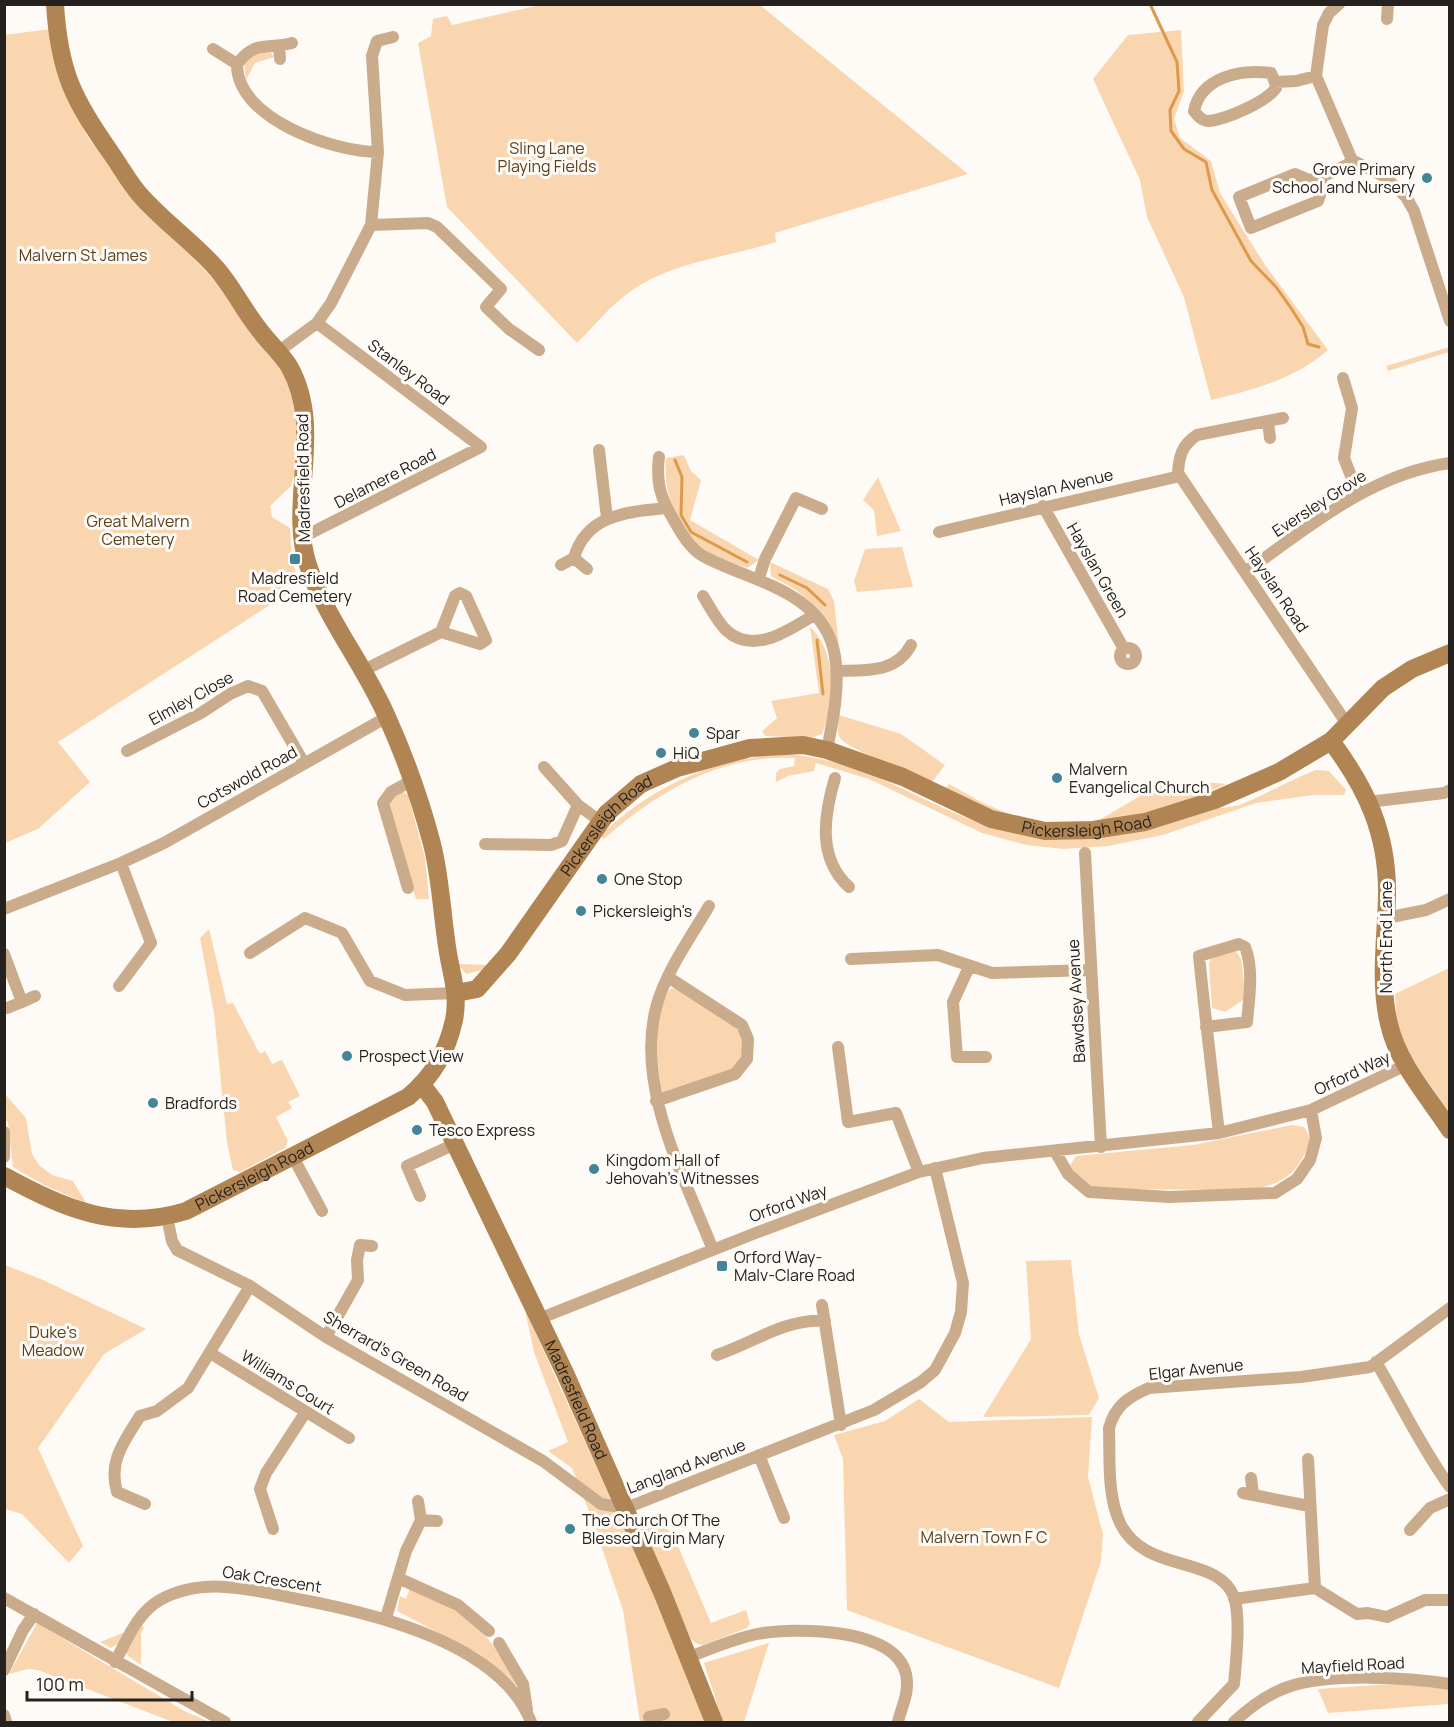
<svg xmlns="http://www.w3.org/2000/svg" width="1454" height="1727" font-family="Manrope,sans-serif">
<rect width="100%" height="100%" fill="#fefbf7"/>
<path fill="#f9d6b0" d="M540,5H760L968,174L775,233L776,242C728,257 672,262 631,291C611,305 594,326 577,343L447,207L418,43L431,36L433,19L447,16L452,25Z
M51,29L64,89L87,136L131,193L217,283L280,365L291,386L298,444L296,469L291,486L270,506L272,517L290,528L292,560L298,579L283,588L287,594L58,742L90,782L38,829L5,843L4,35Z
M1181,30L1184,91L1174,119L1180,138L1211,161L1220,193L1265,265L1328,350C1295,379 1253,390 1211,400L1184,297L1147,217L1140,180L1093,79L1128,35Z
M270,51L274,57L255,63L246,80L244,63L254,54Z
M1449,347V352L1388,371L1386,366Z
M684,455L691,471L701,480L690,520L759,560L747,568C733,563 715,558 703,550C675,528 663,493 666,458Z
M878,477L901,531L877,536L874,510L863,500Z
M902,547L913,587L857,592L854,581L865,549Z
M770,562L828,589L834,601L839,646L818,609L796,590L771,576Z
M810,627C837,651 835,701 822,734L810,738L765,736L762,731L777,718L771,701L819,693Z
M839,715L901,734L945,765L932,782C915,774 847,749 840,738C836,730 839,723 839,715Z
M787,754C861,761 897,789 962,816C1054,855 1120,838 1211,810C1221,807 1232,808 1242,804C1267,793 1291,780 1316,770L1329,771L1346,790L1344,795H1313L1256,803L1163,835L1108,846L1064,849L1026,845L982,833L869,779L816,763L814,771L788,776L776,782V773L780,769L794,766L795,758C721,754 657,792 604,839L600,836C653,785 714,758 787,754Z
M1192,781L1226,784C1186,804 1146,813 1103,823L1101,819L1157,786Z
M949,784L983,803L1023,820L980,810L944,791Z
M402,791L408,795L425,858L429,899H416L387,804L392,796Z
M209,929L227,1004L233,1003L260,1054L265,1051L272,1064L282,1060L300,1096L288,1102L292,1108L276,1117L288,1141L285,1148L240,1172L233,1170L227,1142L214,1013L200,938Z
M1236,951L1241,959L1246,998L1225,1012L1212,1008L1209,963L1211,958Z
M458,964L487,965L482,970L466,974Z
M1449,968V1112L1407,1052L1397,1025L1395,994Z
M675,988L736,1027L743,1038V1056L735,1069L669,1093L662,1092C657,1064 652,1014 670,989Z
M4,1093L26,1118L32,1154L39,1165L52,1175L73,1181L86,1203L44,1185L13,1167L8,1123L5,1118Z
M1292,1125L1304,1127L1311,1139C1298,1173 1287,1182 1252,1190L1090,1189L1069,1167L1076,1156L1193,1145Z
M1071,1260L1079,1335L1099,1398L1089,1415L983,1417L1031,1339L1026,1261Z
M5,1265L43,1280L146,1329L104,1354L38,1448L83,1546L69,1563L22,1514L5,1509Z
M525,1310L651,1587L705,1722H640L623,1610L592,1519L572,1468L548,1451L568,1442L534,1352Z
M919,1399L949,1422L1092,1417L1088,1477L1103,1534L1101,1561L1059,1688L847,1610L843,1459L834,1435L885,1421Z
M638,1514L672,1532L711,1623L746,1610L750,1624L747,1628L703,1645L697,1644L691,1639L634,1515Z
M410,1588C473,1612 487,1631 519,1688L479,1654L397,1611L400,1596L406,1599Z
M37,1623L186,1712L210,1722H173L38,1670L28,1669L9,1674Z
M142,1625L144,1628L141,1633V1665L127,1655V1649Z
M125,1632L118,1644L111,1648L100,1642Z
M769,1643L744,1722H723L704,1663Z
M1394,1684L1431,1685L1449,1689V1704L1328,1713L1318,1689Z"/>
<g fill="none" stroke-linecap="round" stroke-linejoin="round">
<path stroke="#dc9a4a" stroke-width="3" d="M1150,4L1177,62L1179,91L1170,110L1171,131L1184,149L1206,162L1212,190L1251,261L1276,287L1291,308L1303,327L1308,344L1319,347
M675,460L682,477L681,515L691,532L747,562
M780,575L807,588L825,605
M817,640L823,694"/>
<path stroke="#caac8c" stroke-width="12" d="M1339,4L1329,13L1323,25L1316,76L1352,160L1385,177L1406,197L1414,211L1450,321
M1387,19L1388,4
M292,43C267,50 256,39 237,64C236,119 334,152 378,152
M279,47L280,59
M213,49L237,64
M1275,82L1276,88C1266,102 1227,119 1209,121C1202,121 1198,116 1194,111C1201,77 1240,69 1271,73L1275,82L1296,81L1316,76
M1321,177L1309,180L1295,174L1239,197L1251,228L1318,201L1321,192V177L1347,165L1352,160
M371,225L428,223L437,227L501,289L486,307L509,329L539,350
M279,351L317,323L331,303L371,225L378,152L372,56L377,41L393,37
M1343,378L1352,408L1344,458L1358,494
M1283,418L1197,435C1182,445 1179,456 1178,473L1347,724
M1268,422L1270,438
M599,450L607,518
M659,457C656,481 660,497 672,517C680,531 689,548 703,556C750,582 824,590 835,656C840,687 833,720 827,750
M1043,506L1124,649
M939,532L1180,476
M303,537L481,447L317,323
M574,558L587,569
M561,565L574,558C586,514 628,512 667,508
M1245,572C1309,527 1370,474 1450,463
M759,578L765,559L796,498L822,509
M703,596C710,607 717,622 727,631C754,655 789,630 814,615
M1120 656a8 8 0 1 1 16 0a8 8 0 1 1-16 0Z
M364,670L441,632L455,596L460,593L466,596L486,640L480,644L441,632
M836,671C864,670 896,674 911,645
M127,751L201,713L230,694L248,686L262,691L304,763
M544,767L578,805L600,821
M835,778C824,815 817,858 849,887
M1368,802L1444,793L1450,790
M485,844L551,845L562,841L578,805
M1085,853L1101,1147
M408,888L383,803L391,792L411,781
M709,906C691,937 667,970 657,1004C634,1085 684,1176 713,1250
M4,909L121,863L164,843L387,717
M1386,918L1426,910L1450,899
M250,953L305,918L342,933L370,981L405,995L456,993
M4,954L22,1002L7,1008
M851,959L938,955L992,973L1091,970
M969,967L953,1002L957,1057H986
M119,986L151,943L121,863
M22,1002L35,996
M1206,1027L1247,1022C1249,999 1254,969 1245,947L1239,944L1199,956C1205,1015 1212,1074 1219,1133
M838,1047L848,1122L896,1113L919,1172
M656,1101L735,1074L747,1059L748,1039L742,1025L668,977
M4,1132V1157
M1055,1151L1068,1174L1089,1192L1169,1197L1275,1193L1297,1179L1310,1160L1316,1138L1311,1110
M293,1157L322,1211
M420,1196L407,1166L455,1144
M167,1217L172,1241L177,1250L250,1286L326,1337L543,1461L601,1504L626,1508L874,1410L921,1382L935,1370L955,1333L961,1312L963,1283L935,1168
M822,1305L841,1425
M541,1318L753,1234L919,1172L983,1158L1219,1133L1311,1110L1406,1065
M326,1337L358,1280L357,1260L360,1245L372,1246
M210,1353L349,1438
M717,1355C753,1343 786,1318 825,1321
M1376,1362C1401,1404 1421,1447 1450,1487
M759,1455L784,1518
M1308,1459L1315,1588
M1251,1478L1253,1494
M1243,1493L1309,1506
M145,1504L117,1492C108,1461 124,1442 140,1416L157,1411L188,1388L250,1286
M421,1520L437,1521
M273,1529L260,1489L266,1473L305,1413
M1410,1530L1430,1508L1450,1499
M398,1578L458,1605L489,1631
M4,1598L225,1722
M1234,1599L1315,1588L1357,1614L1368,1613L1387,1617L1425,1600H1450
M386,1618L406,1551L421,1520L418,1501
M499,1643L523,1684L527,1710
M687,1658C710,1649 733,1639 757,1634C794,1627 895,1627 906,1674C910,1692 902,1705 898,1722
M115,1662C127,1640 137,1613 160,1600C205,1575 256,1591 303,1600C376,1614 501,1644 531,1722
M4,1670L23,1630L34,1614
M4,1715L6,1722
M649,1717L664,1714
M1198,1722L1234,1684C1236,1662 1241,1618 1234,1597C1218,1554 1145,1575 1120,1523C1107,1495 1110,1459 1109,1428C1115,1406 1128,1397 1149,1388L1301,1377L1370,1367L1450,1308
M1234,1722C1250,1707 1267,1694 1288,1687C1328,1673 1408,1677 1450,1684"/>
<g stroke="#b08553" stroke-width="18">
<path d="M1331,741C1367,789 1388,834 1387,896C1386,938 1379,983 1389,1024C1398,1064 1428,1096 1450,1130"/>
<path id="s1" d="M456,993L477,989L508,954L607,813L641,784L677,768L750,748L803,745L827,750L903,777L991,819L1045,831L1093,830L1145,822L1215,800L1279,772L1331,741L1383,688L1412,669L1450,653"/>
<path id="s2" d="M422,1085L435,1102L565,1373L662,1592L714,1722"/>
<path id="s3" d="M4,1176C65,1209 117,1232 186,1211L408,1097C433,1076 447,1052 454,1020C459,996 452,976 448,953C442,917 441,879 432,844C421,802 405,757 387,717C365,666 325,617 308,565C287,502 325,429 289,366C280,352 268,342 258,328C243,309 232,286 216,268C193,242 164,222 141,196C130,184 122,169 113,156C74,101 59,73 55,4"/>
</g>
</g>
<g fill="#438497" stroke="#fefbf7" stroke-width="2">
<circle cx="1427" cy="178" r="6"/>
<rect x="289" y="553" width="12" height="12" rx="3"/>
<circle cx="694" cy="733" r="6"/>
<circle cx="661" cy="753" r="6"/>
<circle cx="1057" cy="778" r="6"/>
<circle cx="602" cy="879" r="6"/>
<circle cx="581" cy="911" r="6"/>
<circle cx="347" cy="1056" r="6"/>
<circle cx="153" cy="1103" r="6"/>
<circle cx="417" cy="1130" r="6"/>
<circle cx="594" cy="1169" r="6"/>
<rect x="716" y="1260" width="12" height="12" rx="3"/>
<circle cx="570" cy="1529" r="6"/>
</g>
<g text-anchor="middle" stroke-width="6" stroke-linejoin="round" paint-order="stroke">
<g font-size="16" fill="#5c401e" stroke="#fefbf7">
<text x="547" y="154">Sling Lane<tspan x="547" dy="18">Playing Fields</tspan></text>
<text x="83" y="261">Malvern St James</text>
<text x="138" y="527">Great Malvern<tspan x="138" dy="18">Cemetery</tspan></text>
<text x="53" y="1338">Duke's<tspan x="53" dy="18">Meadow</tspan></text>
<text x="984" y="1543">Malvern Town F C</text>
</g>
<g font-size="16" fill="#24211f" stroke="#fefbf7" text-anchor="start">
<text x="1415" y="175" text-anchor="end">Grove Primary<tspan x="1415" dy="18">School and Nursery</tspan></text>
<text x="295" y="584" text-anchor="middle">Madresfield<tspan x="295" dy="18">Road Cemetery</tspan></text>
<text x="706" y="739">Spar</text>
<text x="673" y="759">HiQ</text>
<text x="1069" y="775">Malvern<tspan x="1069" dy="18">Evangelical Church</tspan></text>
<text x="614" y="885">One Stop</text>
<text x="593" y="917">Pickersleigh's</text>
<text x="359" y="1062">Prospect View</text>
<text x="165" y="1109">Bradfords</text>
<text x="429" y="1136">Tesco Express</text>
<text x="606" y="1166">Kingdom Hall of<tspan x="606" dy="18">Jehovah's Witnesses</tspan></text>
<text x="734" y="1263">Orford Way-<tspan x="734" dy="18">Malv-Clare Road</tspan></text>
<text x="582" y="1526">The Church Of The<tspan x="582" dy="18">Blessed Virgin Mary</tspan></text>
</g>
<g font-size="16" fill="#24211f" stroke="#fefbf7">
<text transform="translate(409 372) rotate(37)" y="6">Stanley Road</text>
<text transform="translate(303 478) rotate(-91)" y="6">Madresfield Road</text>
<text transform="translate(385 478) rotate(-27)" y="6">Delamere Road</text>
<text transform="translate(1056 487) rotate(-13)" y="6">Hayslan Avenue</text>
<text transform="translate(1319 503) rotate(-33)" y="6">Eversley Grove</text>
<text transform="translate(1098 570) rotate(60)" y="6">Hayslan Green</text>
<text transform="translate(1277 589) rotate(56)" y="6">Hayslan Road</text>
<text transform="translate(191 698) rotate(-29)" y="6">Elmley Close</text>
<text transform="translate(247 777) rotate(-29)" y="6">Cotswold Road</text>
<text dy="6" stroke="none"><textPath href="#s1" startOffset="753">Pickersleigh Road</textPath></text>
<text dy="6" stroke="none"><textPath href="#s1" startOffset="231">Pickersleigh Road</textPath></text>
<text transform="translate(1386 937) rotate(-90)" y="6">North End Lane</text>
<text transform="translate(1076 1001) rotate(-93)" y="6">Bawdsey Avenue</text>
<text transform="translate(1352 1073) rotate(-25)" y="6">Orford Way</text>
<text dy="6" stroke="none"><textPath href="#s3" startOffset="268">Pickersleigh Road</textPath></text>
<text transform="translate(788 1203) rotate(-20)" y="6">Orford Way</text>
<text transform="translate(396 1356) rotate(30)" y="6">Sherrard's Green Road</text>
<text transform="translate(1196 1369) rotate(-6)" y="6">Elgar Avenue</text>
<text transform="translate(288 1382) rotate(32)" y="6">Williams Court</text>
<text dy="6" stroke="none"><textPath href="#s2" startOffset="351">Madresfield Road</textPath></text>
<text transform="translate(686 1466) rotate(-21)" y="6">Langland Avenue</text>
<text transform="translate(272 1579) rotate(9)" y="6">Oak Crescent</text>
<text transform="translate(1353 1665) rotate(-3)" y="6">Mayfield Road</text>
</g>
</g>
<rect width="1454" height="1727" fill="none" stroke="#24211f" stroke-width="12"/>
<path d="M27 1691v9h165v-9" fill="none" stroke="#24211f" stroke-width="3"/>
<text x="36" y="1691" font-size="18" fill="#24211f" stroke="#fefbf7" stroke-width="4.5" paint-order="stroke">100 m</text>
</svg>
